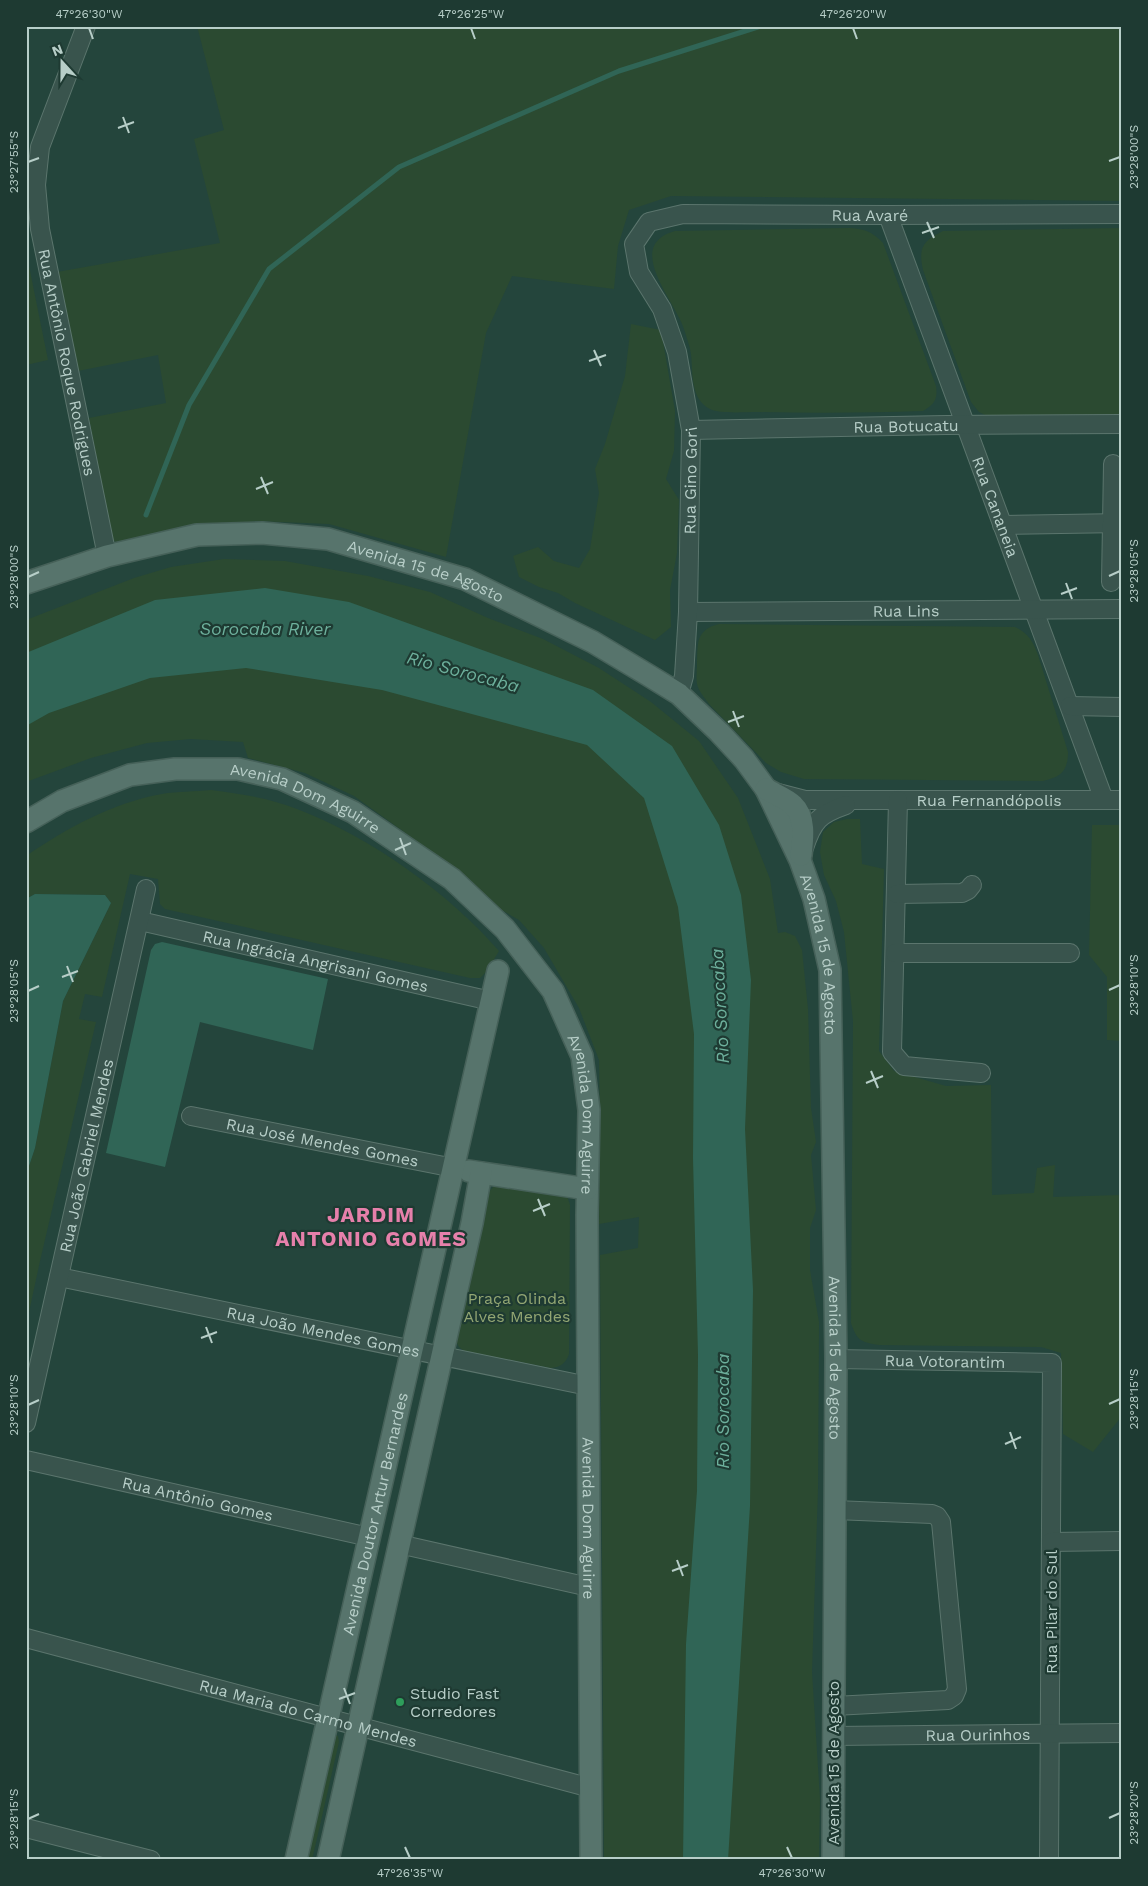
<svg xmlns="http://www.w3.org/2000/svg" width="1148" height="1886" font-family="'Work Sans',sans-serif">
<rect width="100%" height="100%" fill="#24453c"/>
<path fill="#2b4a31" d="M197,26H1122V201L671,196L629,210L618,246L614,289L512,276L486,333L446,557L329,524L257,521L196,530L122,548L112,539L89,418L166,403L158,355L78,371L57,272L220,243L194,139L224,130Z
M850,228C865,229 873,232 883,243L936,386C938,400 934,404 923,411C867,413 811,413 756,412C744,412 720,414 710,409C690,399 693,372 691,354C690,347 687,339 685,332C677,302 622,246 675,231Z
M1122,228V417L987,416L979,412L971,402L923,270C918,247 923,241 943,231Z
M26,251L48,360L26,365Z
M631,324L661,330L675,411L674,451L666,479L679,500L677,553L670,590L671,627L655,640L575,603L558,593L539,587L519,577L513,556L538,547L554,561L579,568L590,549L599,493L595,469L605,444L625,376Z
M224,559L285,561L368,576L430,592L488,618L543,639L599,668L651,702L699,741L738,798L770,879L778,933L785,932L795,936L802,950L808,1009L811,1108L816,1142L811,1155L816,1210L810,1228V1270L819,1322L818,1489L812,1672L820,1799L819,1860H604L600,1255L638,1248L639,1217L599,1224L600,1117L599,1060L579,1008L544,948L519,920L498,908L418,842L354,796L305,773L248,758L243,742L191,739L147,743L91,758L26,782V620L134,578L171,567Z
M719,624L1015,627C1028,633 1033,641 1038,655L1068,752C1068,772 1060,777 1043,781L804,779L781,772L766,763L709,704C705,698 699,692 697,684C696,678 697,670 697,664C698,644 695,630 719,624Z
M211,790C241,794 270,798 297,809C369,836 449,893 499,951L487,971L480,978H470L165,909L160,904L158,879L130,874L102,997L85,994L79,1019L96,1022L40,1261L26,1326V1175L35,1148L63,1001L111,903L105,895L35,894L26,899V856C67,828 112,803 162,794C178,791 195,792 211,790Z
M847,819H860L862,864L884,869L879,1051L894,1071L946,1086L991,1085L992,1195L1034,1193L1037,1168L1055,1165L1053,1197L1122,1195V1416L1093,1452L1063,1434L1061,1353L1041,1347L879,1345C861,1342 857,1341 851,1323L853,1021L844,932L836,901L824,875L820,852L823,832L834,822Z
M1092,825H1122V1041L1107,1040V977L1089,955Z
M496,1184L566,1192L570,1205L569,1354C566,1363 561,1367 551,1368L464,1351L459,1347L456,1341L488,1193Z
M333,1734L338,1736L339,1742L312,1860H301Z"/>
<path fill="#306556" d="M265,588L349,602L593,690L672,746L719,825L741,895L751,980L745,1129L753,1290L750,1506L728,1860H683L686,1644L697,1491L698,1355L693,1158L694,1034L678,907L644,798L587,745L382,690L246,668L150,678L49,713L26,726V653L155,600Z
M35,894L105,895L111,903L63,1001L35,1148L26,1175V899Z
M162,942L328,979L313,1050L200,1022L165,1167L106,1153L151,950L155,944Z"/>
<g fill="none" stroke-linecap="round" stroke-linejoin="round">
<path stroke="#306556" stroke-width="5" d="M146,515L189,405L269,269L399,167L619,71L761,26"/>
<defs>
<g id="minor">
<path id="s1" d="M86,26L40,147L36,185L40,229L107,556"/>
<path id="s2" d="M888,215L1104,800"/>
<path id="s3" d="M691,430L946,425L1122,424"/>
<path d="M1002,525L1122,523"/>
<path d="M1111,582L1113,464"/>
<path id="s4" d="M688,612L1122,609"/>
<path id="s5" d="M679,694L684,676L688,612L691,430L677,352L662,309L639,272L634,244L649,222L683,214L888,215L1122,214"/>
<path d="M1070,706L1122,707"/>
<path id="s6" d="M778,793L805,800H1122"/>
<path d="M898,800L892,1052L904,1066L981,1073"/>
<path d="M804,848C813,820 820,814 846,805"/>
<path d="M897,894L962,893L968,890L972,885"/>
<path id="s7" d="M140,921L491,1001"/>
<path d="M895,953H1070"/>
<path id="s8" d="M191,1116L454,1168"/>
<path id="s9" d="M59,1277L588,1386"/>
<path id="s10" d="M836,1359L1052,1363L1049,1860"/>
<path id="s11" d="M26,1423L146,889"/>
<path id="s12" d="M26,1460L369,1537"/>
<path d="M1051,1542L1122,1541"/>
<path d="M399,1544L589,1587"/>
<path id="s13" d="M26,1638L591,1788"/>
<path d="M834,1706L948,1700L954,1696L957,1689L941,1522L937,1516L932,1514L835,1510"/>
<path id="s14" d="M834,1736L1122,1733"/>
<path d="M26,1828L151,1860"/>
</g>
<g id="major">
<path id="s15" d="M26,583L107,556L197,535L262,533L328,539L465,579L593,642L648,675L679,694L719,732L744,759L766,789L800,860L814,899L830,970L836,1359L833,1860"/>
<path d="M766,789C774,794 786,798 793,805C806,817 803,839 801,855"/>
<path id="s16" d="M26,822L62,801L130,775L175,769H238L282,779L353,812L452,879L505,929L553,991L582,1056L589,1110L587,1215L591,1860"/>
<path d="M469,1171L587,1189"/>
<path id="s17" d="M296,1860L498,971"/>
<path d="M328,1860L472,1223L481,1173"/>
</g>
</defs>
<use href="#minor" stroke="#5b756d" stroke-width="20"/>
<use href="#major" stroke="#466159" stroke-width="24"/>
<use href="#minor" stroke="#39544d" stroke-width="18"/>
<use href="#major" stroke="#57746c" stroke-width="21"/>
</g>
<path fill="none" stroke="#b7cec8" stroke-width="2" d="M89,28L93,39M471,28L475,39M853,28L857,39M123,117L129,133M118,128L134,122M1109,161L1120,157M28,162L39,158M927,222L934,238M922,233L939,227M594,350L601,366M589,361L606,355M261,477L268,494M256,489L273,482M1109,576L1120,571M28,577L39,572M1066,583L1072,599M1061,594L1077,588M733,711L739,727M728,722L744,716M400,838L406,855M395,850L411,843M67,966L73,982M62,977L78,971M1109,990L1120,985M28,991L39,986M871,1071L878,1088M866,1083L883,1076M538,1199L545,1216M533,1211L550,1204M206,1327L212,1343M201,1338L217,1332M1109,1404L1120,1399M28,1405L39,1400M1010,1432L1016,1449M1005,1444L1021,1437M677,1560L683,1576M672,1571L688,1565M344,1688L350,1704M339,1699L355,1693M1109,1818L1120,1813M28,1819L39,1814M405,1847L410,1858M787,1847L792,1858"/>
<circle fill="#2e9e5b" stroke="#1e3a32" stroke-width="2" cx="400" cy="1702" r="5"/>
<g text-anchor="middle" stroke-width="4.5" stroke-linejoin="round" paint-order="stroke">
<g font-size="16" fill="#b7cec8" stroke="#1e3a32">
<text dy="6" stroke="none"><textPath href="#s5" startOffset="710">Rua Avaré</textPath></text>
<text dy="6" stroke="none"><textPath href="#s1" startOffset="348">Rua Antônio Roque Rodrigues</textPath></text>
<text dy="6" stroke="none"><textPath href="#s3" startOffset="215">Rua Botucatu</textPath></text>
<text dy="6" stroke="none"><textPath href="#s5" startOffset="214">Rua Gino Gori</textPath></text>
<text dy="6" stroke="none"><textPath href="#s2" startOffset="311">Rua Cananeia</textPath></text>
<text dy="6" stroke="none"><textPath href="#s15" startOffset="412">Avenida 15 de Agosto</textPath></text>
<text dy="6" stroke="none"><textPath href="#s4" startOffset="218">Rua Lins</textPath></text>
<text dy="6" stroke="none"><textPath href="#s6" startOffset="212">Rua Fernandópolis</textPath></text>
<text dy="6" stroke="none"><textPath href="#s16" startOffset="296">Avenida Dom Aguirre</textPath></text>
<text dy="6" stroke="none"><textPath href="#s15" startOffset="1000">Avenida 15 de Agosto</textPath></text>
<text dy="6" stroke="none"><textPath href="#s7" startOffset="180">Rua Ingrácia Angrisani Gomes</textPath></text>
<text dy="6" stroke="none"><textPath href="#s16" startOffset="746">Avenida Dom Aguirre</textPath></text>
<text dy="6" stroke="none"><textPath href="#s8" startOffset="134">Rua José Mendes Gomes</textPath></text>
<text dy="6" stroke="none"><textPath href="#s11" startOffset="274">Rua João Gabriel Mendes</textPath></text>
<text dy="6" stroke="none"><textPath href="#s9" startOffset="270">Rua João Mendes Gomes</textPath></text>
<text dy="6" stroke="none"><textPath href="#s15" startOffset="1405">Avenida 15 de Agosto</textPath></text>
<text dy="6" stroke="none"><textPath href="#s10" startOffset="109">Rua Votorantim</textPath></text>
<text dy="6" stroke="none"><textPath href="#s12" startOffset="176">Rua Antônio Gomes</textPath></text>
<text dy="6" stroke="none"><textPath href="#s17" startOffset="355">Avenida Doutor Artur Bernardes</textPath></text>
<text dy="6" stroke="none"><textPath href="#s16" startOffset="1151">Avenida Dom Aguirre</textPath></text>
<text transform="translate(1051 1612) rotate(-90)" y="6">Rua Pilar do Sul</text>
<text dy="6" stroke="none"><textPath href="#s13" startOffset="292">Rua Maria do Carmo Mendes</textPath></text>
<text dy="6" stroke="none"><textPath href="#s14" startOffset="144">Rua Ourinhos</textPath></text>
<text transform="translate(833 1763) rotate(-90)" y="6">Avenida 15 de Agosto</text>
</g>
<g font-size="16" fill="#93a673" stroke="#1e3a32">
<text x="517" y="1304">Praça Olinda<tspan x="517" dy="18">Alves Mendes</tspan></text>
</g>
<g font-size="16" fill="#b7cec8" stroke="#1e3a32" text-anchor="start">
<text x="410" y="1699">Studio Fast<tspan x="410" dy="18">Corredores</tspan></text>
</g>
<g font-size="18" font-style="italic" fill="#6db09c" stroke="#1e3a32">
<text x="265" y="635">Sorocaba River</text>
<text transform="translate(463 672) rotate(15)" y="6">Rio Sorocaba</text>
<text transform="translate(720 1006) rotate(-93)" y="6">Rio Sorocaba</text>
<text transform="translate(723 1411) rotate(-90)" y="6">Rio Sorocaba</text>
</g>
<g font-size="21" font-weight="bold" letter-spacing="1" fill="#e680ab" stroke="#1e3a32">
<text x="371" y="1222">JARDIM<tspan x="371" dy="24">ANTONIO GOMES</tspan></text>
</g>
</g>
<rect width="1148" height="1886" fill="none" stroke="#1e3a32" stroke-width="55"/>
<g transform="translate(62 62) rotate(339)" stroke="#1e3a32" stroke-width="4" paint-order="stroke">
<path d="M0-4L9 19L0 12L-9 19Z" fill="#b7cec8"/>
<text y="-8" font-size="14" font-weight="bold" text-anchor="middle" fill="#b7cec8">N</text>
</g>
<rect x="28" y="28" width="1092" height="1830" fill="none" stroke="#b7cec8" stroke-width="2"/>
<g font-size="12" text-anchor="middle" fill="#b7cec8">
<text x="89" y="18">47°26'30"W</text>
<text x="471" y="18">47°26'25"W</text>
<text x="853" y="18">47°26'20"W</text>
<text transform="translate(1134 157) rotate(-90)" y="4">23°28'00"S</text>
<text transform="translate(14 162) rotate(-90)" y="4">23°27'55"S</text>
<text transform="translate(1134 571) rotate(-90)" y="4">23°28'05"S</text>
<text transform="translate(14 577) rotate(-90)" y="4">23°28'00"S</text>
<text transform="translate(1134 985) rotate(-90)" y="4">23°28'10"S</text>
<text transform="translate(14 991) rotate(-90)" y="4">23°28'05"S</text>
<text transform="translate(1134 1399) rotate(-90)" y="4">23°28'15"S</text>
<text transform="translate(14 1405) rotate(-90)" y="4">23°28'10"S</text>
<text transform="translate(1134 1813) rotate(-90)" y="4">23°28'20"S</text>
<text transform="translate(14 1819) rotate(-90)" y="4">23°28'15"S</text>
<text x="410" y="1877">47°26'35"W</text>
<text x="792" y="1877">47°26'30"W</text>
</g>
</svg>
